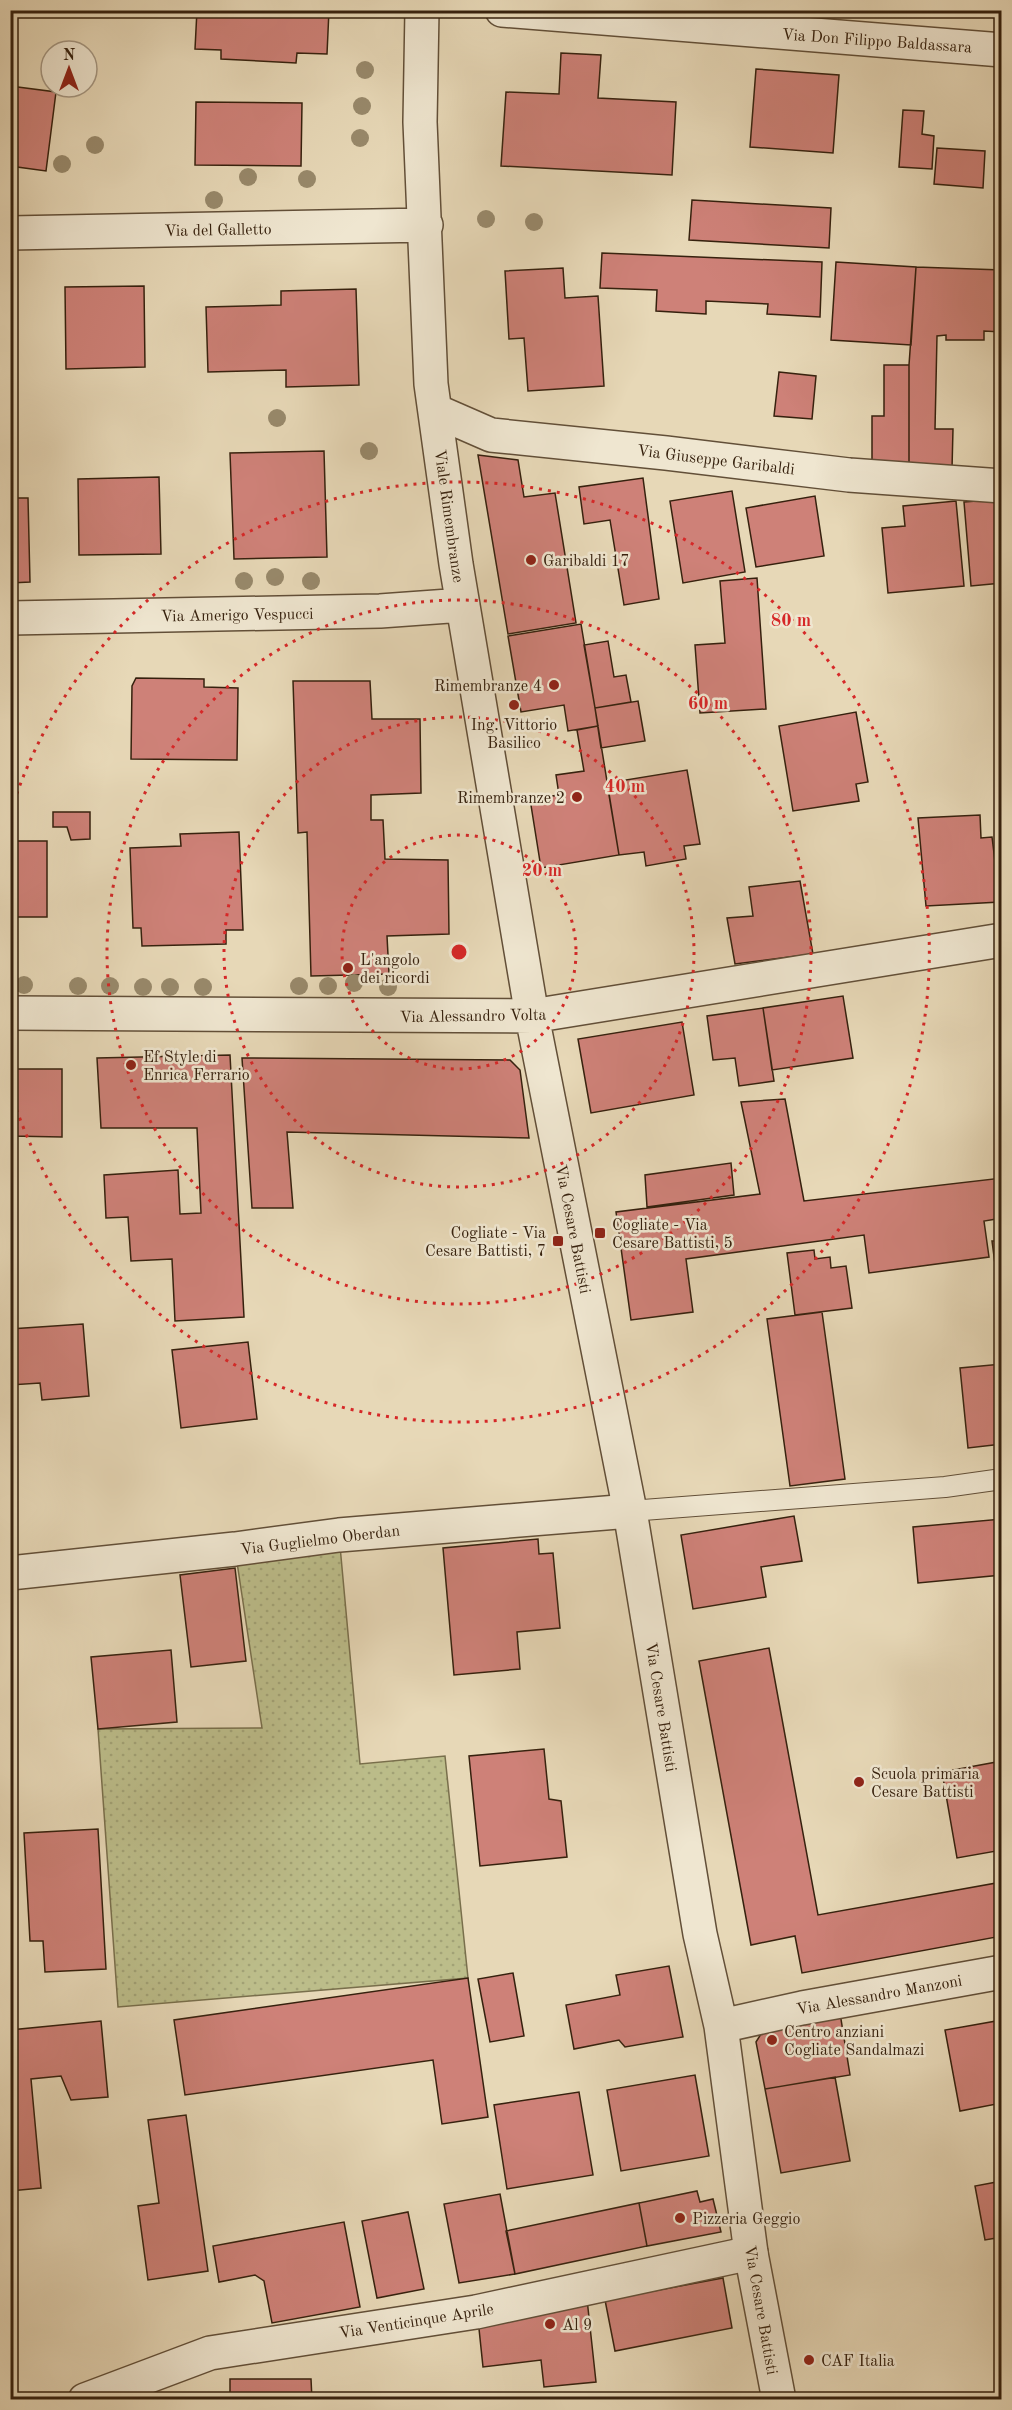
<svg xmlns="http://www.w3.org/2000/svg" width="1012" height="2410" font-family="'Old Standard TT',serif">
<defs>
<pattern id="grass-dots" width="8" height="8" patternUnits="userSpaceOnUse" patternTransform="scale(1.5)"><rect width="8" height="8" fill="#bcbd8a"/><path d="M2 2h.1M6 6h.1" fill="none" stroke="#a2a276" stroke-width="1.8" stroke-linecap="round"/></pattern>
</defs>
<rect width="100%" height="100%" fill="#e7d8b7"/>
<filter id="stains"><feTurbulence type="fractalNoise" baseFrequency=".00333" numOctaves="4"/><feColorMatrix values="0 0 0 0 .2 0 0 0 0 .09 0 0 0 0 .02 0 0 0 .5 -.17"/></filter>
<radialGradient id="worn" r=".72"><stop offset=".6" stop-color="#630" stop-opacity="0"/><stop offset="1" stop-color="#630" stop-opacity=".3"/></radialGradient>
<path fill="url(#grass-dots)" stroke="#796f4c" stroke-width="1.5" d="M339,1535L360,1764L445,1756L468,1978L118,2007L98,1729L262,1728L235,1549Z"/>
<path fill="#ce8178" stroke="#36210e" stroke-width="1.5" d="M197,10H329L327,54L297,53L296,63L221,59V50L195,49Z
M561,53L601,55L598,98L676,102L672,175L501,166L506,92L559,94Z
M756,69L839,75L833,153L750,147Z
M10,86L56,92L46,171L10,166Z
M196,102L302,103L301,166L195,165Z
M903,110L924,111L922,134L934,136L932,169L899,167Z
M937,148L985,151L983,188L934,184Z
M692,200L831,208L829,248L689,240Z
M602,253L822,262L820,317L767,314L768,304L706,301V314L656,311L657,290L600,288Z
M836,262L916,267L911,345L831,340Z
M916,267L1002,270V332L984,331V340H946V335L937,336L935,429H953L952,469L909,468V365Z
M563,268L565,298L598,296L604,386L528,391L524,338L509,339L505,271Z
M144,286L145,367L66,369L65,287Z
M356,289L359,385L286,387V370L208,372L206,307L281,305V291Z
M10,351L13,352V385H10Z
M884,365H909V468H872V416H884Z
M779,372L816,376L812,419L774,416Z
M324,451L327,557L234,559L230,453Z
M478,455L518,460L524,497L555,493L576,623L508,634Z
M159,477L161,554L79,555L78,479Z
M643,478L659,599L624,605L610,520L584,524L579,487Z
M732,491L745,572L683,583L670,501Z
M815,496L824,556L756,567L746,508Z
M10,498H28L30,582L10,583Z
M1002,499V583L971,586L964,502Z
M956,501L964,586L888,593L882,528L905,526L903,506Z
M757,578L766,709L700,713L695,645L725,643L720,581Z
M581,624L598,726L568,731L564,705L521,712L508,636Z
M608,641L614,677L626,675L631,702L595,708L584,645Z
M136,678L204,679V687L238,688L237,760L131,759L132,686Z
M293,681H370L372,719H420L421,793L371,795V820H383L385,859L448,860L449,934L387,936L389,974L311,976L307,832L298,833Z
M638,701L645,741L601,748L595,708Z
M856,712L868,782L856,784L859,801L793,811L779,726Z
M598,726L619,855L541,868L530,799L559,795L556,775L584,771L577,730Z
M687,770L700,844L684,846L686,859L646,866L644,852L619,855L607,783Z
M53,812H90V839L71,840L67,827H53Z
M980,815L981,838L992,837L1000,902L926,906L918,818Z
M239,832L243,930H226V944L142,946L141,928H133L130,848L181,846L180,834Z
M10,841H47V917H10Z
M800,881L813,954L735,964L727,918L753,916L749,887Z
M843,996L853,1058L772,1070L763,1008Z
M763,1008L774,1081L739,1086L735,1058L713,1060L707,1016Z
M682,1022L694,1095L591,1113L578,1039Z
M230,1055L244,1317L175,1321L172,1259L131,1261L128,1217L106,1218L104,1175L178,1170L180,1214L201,1213L197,1128H101L97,1058Z
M242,1058L510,1060L520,1070L529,1138L287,1132L293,1208H252Z
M10,1069H62V1137L10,1136Z
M785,1099L804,1201L1002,1178V1218L984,1221L989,1257L869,1273L864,1235L686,1259L693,1312L631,1320L616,1212L760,1194L741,1102Z
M731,1163L734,1195L647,1207L645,1175Z
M992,1241H1002V1295H999Z
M814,1250L815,1259L830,1257L831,1268L846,1266L852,1308L795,1315L787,1253Z
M822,1312L845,1479L790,1486L767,1319Z
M83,1324L89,1396L42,1400L40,1383L10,1385V1329Z
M248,1342L257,1419L181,1428L172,1350Z
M1002,1364V1444L968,1448L960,1368Z
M794,1516L802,1561L761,1567L766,1597L693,1609L681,1535Z
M1002,1519V1575L918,1583L913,1527Z
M538,1539L539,1554L553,1553L560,1628L517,1632L520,1669L454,1675L443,1548Z
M235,1568L246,1661L191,1667L180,1575Z
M769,1648L818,1915L1002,1882V1936L802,1973L795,1936L751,1945L699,1661Z
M171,1650L177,1722L98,1729L91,1657Z
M544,1749L549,1799L561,1801L567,1857L480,1866L469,1756Z
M1002,1761V1878L996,1851L957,1858L942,1772Z
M98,1829L106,1969L45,1972L43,1941H30L24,1833Z
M669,1966L683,2037L625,2047L619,2040L574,2049L566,2005L620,1995L616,1975Z
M513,1973L524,2036L490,2042L478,1979Z
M468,1978L488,2117L442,2124L433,2060L185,2095L174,2020Z
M840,2013L850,2075L765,2089L756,2042L766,2026Z
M1002,2020V2103L960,2111L945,2030Z
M101,2021L108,2097L71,2100L61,2076L31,2079L41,2188L10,2191V2030Z
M695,2075L709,2156L621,2171L607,2090Z
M835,2077L850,2161L781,2173L765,2089Z
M579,2092L593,2175L507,2189L494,2105Z
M186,2115L208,2271L148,2280L138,2206L159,2203L148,2120Z
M1002,2181V2237L985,2240L975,2186Z
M697,2191L700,2202L713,2199L721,2232L647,2246L639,2203Z
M500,2194L515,2274L459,2283L444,2204Z
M639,2203L647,2246L515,2274L506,2231Z
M408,2212L424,2289L377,2298L362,2221Z
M344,2222L360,2307L272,2323L264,2281L255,2275L219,2282L213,2246Z
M723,2278L732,2328L615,2351L605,2300Z
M587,2299L596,2382L544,2387L541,2360L483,2367L478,2319Z
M230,2379H311L312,2400H230Z
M339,2397H458V2400H339Z"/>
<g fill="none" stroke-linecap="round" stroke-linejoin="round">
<defs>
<path id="service" d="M630,1511L945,1487L1002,1479"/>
<path id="minor" d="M422,10L420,122L431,384L456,564L532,1016
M502,10L1002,50
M10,233L426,225
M436,411L491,435L666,453L849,475L1002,486
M10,618L380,611L463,605
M10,1573L235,1549L339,1535L630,1511
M85,2400L210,2353L476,2312L751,2253"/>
<path id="tertiary" d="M10,1013L532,1016L1002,940
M532,1016L630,1511L700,1934L721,2026L751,2253L779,2400
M721,2026L802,2008L1002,1972"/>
</defs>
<use href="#service" stroke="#624f38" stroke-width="22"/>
<use href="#minor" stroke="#624f38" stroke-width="36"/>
<use href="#tertiary" stroke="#624f38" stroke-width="36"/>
<use href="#service" stroke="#efe6d0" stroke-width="20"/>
<use href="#minor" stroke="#efe6d0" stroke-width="33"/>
<use href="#tertiary" stroke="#efe6d0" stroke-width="33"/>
</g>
<g fill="#98896b">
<circle cx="365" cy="70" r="9"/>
<circle cx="362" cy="106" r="9"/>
<circle cx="360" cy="138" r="9"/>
<circle cx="95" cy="145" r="9"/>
<circle cx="62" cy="164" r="9"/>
<circle cx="248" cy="177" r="9"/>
<circle cx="307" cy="179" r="9"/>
<circle cx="214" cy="200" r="9"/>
<circle cx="486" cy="219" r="9"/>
<circle cx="534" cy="222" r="9"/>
<circle cx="277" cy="418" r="9"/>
<circle cx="369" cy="451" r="9"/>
<circle cx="275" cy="577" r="9"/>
<circle cx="244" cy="581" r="9"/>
<circle cx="311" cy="581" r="9"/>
<circle cx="354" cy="983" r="9"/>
<circle cx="24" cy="985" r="9"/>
<circle cx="78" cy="986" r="9"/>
<circle cx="110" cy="986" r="9"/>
<circle cx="299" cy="986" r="9"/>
<circle cx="328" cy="986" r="9"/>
<circle cx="143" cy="987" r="9"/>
<circle cx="170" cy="987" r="9"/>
<circle cx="203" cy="987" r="9"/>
<circle cx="388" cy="987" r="9"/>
</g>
<g fill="none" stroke="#d62828" stroke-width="3" stroke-dasharray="3 6">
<circle cx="459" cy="952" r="117"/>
<circle cx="459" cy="952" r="235"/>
<circle cx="459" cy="952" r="352"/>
<path d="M11 811A470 470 0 1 1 11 1093"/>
</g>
<g fill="#8f2418" stroke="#efe6d0" stroke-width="2">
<circle cx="531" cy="560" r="6"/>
<circle cx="554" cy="685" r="6"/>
<circle cx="514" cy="705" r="6"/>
<circle cx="577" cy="797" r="6"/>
<circle cx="348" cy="968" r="6"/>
<circle cx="131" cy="1065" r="6"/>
<rect x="594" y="1227" width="12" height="12" rx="3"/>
<rect x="552" y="1235" width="12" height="12" rx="3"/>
<circle cx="859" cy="1782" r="6"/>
<circle cx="772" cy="2040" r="6"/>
<circle cx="680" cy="2218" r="6"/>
<circle cx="550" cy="2324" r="6"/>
<circle cx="809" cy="2360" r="6"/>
</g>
<g text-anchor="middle" stroke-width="5" stroke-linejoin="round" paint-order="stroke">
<g font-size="16" fill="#36210e" stroke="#efe6d0">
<text transform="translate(877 40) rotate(4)" y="6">Via Don Filippo Baldassara</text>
<text transform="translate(218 229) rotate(-1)" y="6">Via del Galletto</text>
<text transform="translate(716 459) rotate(7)" y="6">Via Giuseppe Garibaldi</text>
<text transform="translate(450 516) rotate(82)" y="6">Viale Rimembranze</text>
<text transform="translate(237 614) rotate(-1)" y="6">Via Amerigo Vespucci</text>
<text transform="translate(473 1015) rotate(-1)" y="6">Via Alessandro Volta</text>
<text transform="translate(574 1229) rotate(79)" y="6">Via Cesare Battisti</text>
<text transform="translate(320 1539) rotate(-7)" y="6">Via Guglielmo Oberdan</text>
<text transform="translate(662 1707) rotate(81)" y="6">Via Cesare Battisti</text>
<text transform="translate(879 1994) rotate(-10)" y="6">Via Alessandro Manzoni</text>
<text transform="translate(762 2310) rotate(80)" y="6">Via Cesare Battisti</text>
<text transform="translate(416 2320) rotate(-9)" y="6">Via Venticinque Aprile</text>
</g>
<g font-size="16" fill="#36210e" stroke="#efe6d0" text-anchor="start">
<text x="543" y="566">Garibaldi 17</text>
<text x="542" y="691" text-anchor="end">Rimembranze 4</text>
<text x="514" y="730" text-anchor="middle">Ing. Vittorio<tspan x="514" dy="18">Basilico</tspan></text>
<text x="565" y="803" text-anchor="end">Rimembranze 2</text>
<text x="360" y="965">L'angolo<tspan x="360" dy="18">dei ricordi</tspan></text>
<text x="143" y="1062">Ef Style di<tspan x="143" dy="18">Enrica Ferrario</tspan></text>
<text x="612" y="1230">Cogliate - Via<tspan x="612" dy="18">Cesare Battisti, 5</tspan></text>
<text x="546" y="1238" text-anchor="end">Cogliate - Via<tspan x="546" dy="18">Cesare Battisti, 7</tspan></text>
<text x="871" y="1779">Scuola primaria<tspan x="871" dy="18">Cesare Battisti</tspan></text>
<text x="784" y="2037">Centro anziani<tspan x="784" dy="18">Cogliate Sandalmazi</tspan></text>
<text x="692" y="2224">Pizzeria Geggio</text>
<text x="562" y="2330">Al 9</text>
<text x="821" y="2366">CAF Italia</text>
</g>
</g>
<circle cx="459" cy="952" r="9" fill="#d62828" stroke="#efe6d0" stroke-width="3"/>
<g font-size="18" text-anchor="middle" font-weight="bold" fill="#d62828" stroke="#efe6d0" stroke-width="5" stroke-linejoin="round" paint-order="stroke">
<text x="791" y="626">80 m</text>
<text x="708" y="709">60 m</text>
<text x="625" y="792">40 m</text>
<text x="542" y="876">20 m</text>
</g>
<rect width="1012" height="2410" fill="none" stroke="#e7d8b7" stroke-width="36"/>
<rect x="12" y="12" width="988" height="2386" fill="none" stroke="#36210e" stroke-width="3"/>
<rect x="18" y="18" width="976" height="2374" fill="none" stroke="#36210e" stroke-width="1.5"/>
<g transform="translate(69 69)"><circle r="28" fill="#efe6d0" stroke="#a59782" stroke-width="1.5"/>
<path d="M0-4.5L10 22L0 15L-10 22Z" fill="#8f2418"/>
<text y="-9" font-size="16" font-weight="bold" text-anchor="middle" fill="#36210e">N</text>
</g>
<rect width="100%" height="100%" filter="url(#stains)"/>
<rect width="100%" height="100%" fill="url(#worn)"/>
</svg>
